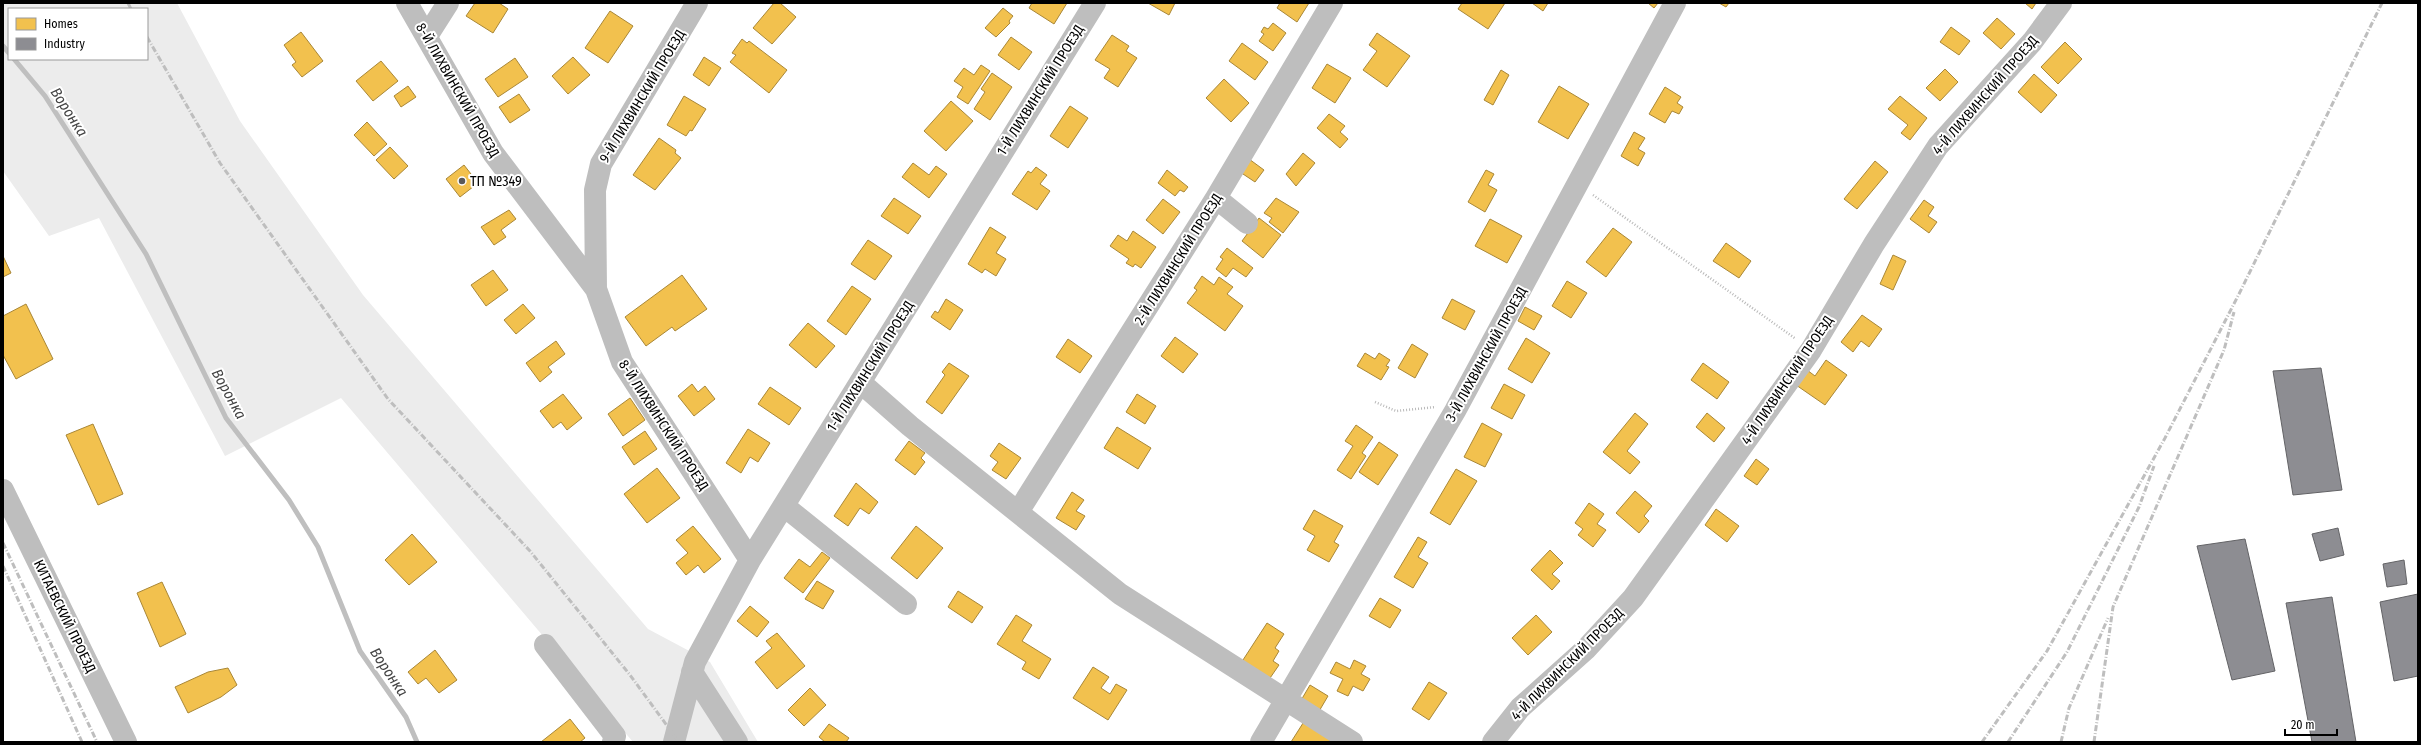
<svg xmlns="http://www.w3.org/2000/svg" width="2421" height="745" font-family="'Fira Sans Condensed',sans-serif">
<rect width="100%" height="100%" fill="#fff"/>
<path fill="#ececec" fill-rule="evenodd" d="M3,3H177L240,121L363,295L648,629L710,662L758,742H633L341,398L225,456L99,218L49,236L3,171ZM9,9H147V59H9Z"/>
<path fill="#f2c14e" stroke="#a98737" d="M475,3H499L508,9L493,33L466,16Z
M774,3H780L796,17L772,44L753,28Z
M1032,3H1067L1054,24L1029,8Z
M1148,3H1175L1169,15Z
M1280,3H1309L1297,22L1277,8Z
M1462,3H1505L1488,29L1458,9Z
M1532,3H1548L1543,11Z
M1648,3H1658L1654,8Z
M1719,3H1729L1726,7Z
M2025,3H2036L2032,9Z
M1003,8L1013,16L1009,21L1010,23L996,37L985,28Z
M610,11L633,26L608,63L585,48Z
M1997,18L2015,34L2001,49L1983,33Z
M1273,23L1286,33L1273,51L1259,41L1264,34L1261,32L1264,27L1268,29Z
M1951,27L1970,41L1959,55L1940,42Z
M301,32L323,61L302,77L292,65L296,62L284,45Z
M1377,33L1410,56L1387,87L1363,70L1377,51L1369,45Z
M1112,35L1129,46L1126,51L1137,58L1118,87L1104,78L1110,69L1095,60Z
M1011,37L1032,52L1019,70L998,55Z
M742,39L747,43L749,41L787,70L769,93L730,62L736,55L732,53Z
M2065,42L2082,59L2058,84L2041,67Z
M1242,43L1268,62L1255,80L1229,61Z
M573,57L590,75L568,94L552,76Z
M704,57L721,68L709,86L693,75Z
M515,58L528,77L498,97L485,79Z
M381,61L398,81L373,101L356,81Z
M1327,64L1351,78L1335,103L1312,88Z
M981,65L990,71L968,104L957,97L963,87L954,81L964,68L974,75Z
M1945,69L1958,82L1940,101L1926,88Z
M1501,70L1509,75L1493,105L1484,100Z
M992,73L1012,87L990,120L974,109L985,92L981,89Z
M2034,74L2057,95L2041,113L2018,92Z
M1224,79L1249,103L1231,122L1206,98Z
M408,86L416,97L401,107L394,96Z
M1559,86L1589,104L1568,139L1538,122Z
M1665,87L1681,97L1677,103L1683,107L1679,114L1672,111L1665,123L1649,114Z
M519,94L530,110L510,123L499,107Z
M684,96L706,109L692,131L690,130L686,136L667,125Z
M1900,96L1927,118L1910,140L1901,133L1908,125L1888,109Z
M951,101L973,121L946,151L924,131Z
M1070,106L1088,118L1068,148L1050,136Z
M1329,114L1345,126L1340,132L1348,139L1340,148L1317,128Z
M367,122L387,144L374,156L354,135Z
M1634,132L1645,138L1638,149L1645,153L1638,166L1621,156Z
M659,138L676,150L675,153L681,158L655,190L633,175Z
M390,147L408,166L394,179L376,160Z
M1303,153L1315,163L1296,186L1286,174Z
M1249,159L1264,170L1255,182L1240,172Z
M1875,161L1888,172L1857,209L1844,199Z
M913,163L929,175L936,166L947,174L929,198L902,177Z
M464,165L478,183L460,197L446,179Z
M1036,167L1047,175L1040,184L1050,191L1037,210L1012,194L1028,171L1031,173Z
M1167,170L1188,187L1184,192L1180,190L1175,196L1158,183Z
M1486,170L1494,174L1488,185L1497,190L1485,212L1468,202Z
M894,198L921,216L908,234L881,216Z
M1276,198L1299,212L1283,233L1269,222L1272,218L1264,213Z
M1163,199L1180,212L1163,234L1146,220Z
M1924,200L1934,207L1928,216L1937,222L1929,233L1910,219Z
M509,210L516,219L501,230L506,237L494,245L481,227Z
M1259,218L1281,235L1263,258L1242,241Z
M1490,219L1522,236L1507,263L1475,246Z
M990,227L1006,237L996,253L1006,259L996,276L985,269L982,273L968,264Z
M1613,228L1632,242L1606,277L1586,262Z
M1133,231L1156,247L1141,268L1135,264L1133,267L1126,263L1129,259L1110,246L1118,235L1127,241Z
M868,240L892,256L875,280L851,264Z
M1726,243L1751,261L1739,278L1713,261Z
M1227,248L1253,268L1246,277L1233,268L1226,277L1216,269L1223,259L1220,257Z
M1893,255L1906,261L1893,290L1880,284Z
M3,256L11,273L3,277Z
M493,270L508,290L486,306L471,285Z
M682,275L707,309L675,331L672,327L646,346L625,317Z
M1202,276L1214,285L1219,277L1233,287L1227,294L1243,306L1225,331L1187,303L1197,290L1194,288Z
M1567,281L1587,293L1571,318L1552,306Z
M852,286L871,299L846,335L827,321Z
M946,299L963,310L950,330L931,317L935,311L938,313Z
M1452,299L1475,311L1465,330L1442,318Z
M26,304L53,359L16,379L3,355V316Z
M523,304L535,318L516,334L504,320Z
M1525,307L1542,316L1534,330L1518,321Z
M1862,315L1882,329L1869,347L1861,341L1853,352L1841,342Z
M808,323L835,346L816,368L789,345Z
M1175,337L1198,354L1183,373L1161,356Z
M1526,338L1550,353L1532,383L1508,369Z
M1068,339L1092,356L1080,373L1056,357Z
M556,341L565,354L548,367L552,372L540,382L526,363Z
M1412,344L1428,354L1415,378L1398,368Z
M1365,353L1375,359L1379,353L1390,360L1386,366L1389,367L1381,380L1357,366Z
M1826,360L1847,375L1825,405L1796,385L1807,370L1815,376Z
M949,363L969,376L942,414L926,402L945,375L942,372Z
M1703,363L1729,382L1717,399L1691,380Z
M692,384L698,392L705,386L715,399L694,416L678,396Z
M1504,384L1525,395L1512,419L1491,408Z
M770,387L801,408L789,425L758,404Z
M563,394L582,418L567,430L561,422L553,428L540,411Z
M1137,394L1156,406L1145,424L1126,412Z
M630,398L645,420L623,436L608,414Z
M1635,413L1648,424L1627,451L1640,462L1630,474L1603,452Z
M1707,413L1725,428L1714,442L1696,427Z
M1482,423L1502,434L1485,467L1464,457Z
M93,424L123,494L98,505L66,435Z
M1356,425L1373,437L1362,453L1366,456L1351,479L1337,470L1353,446L1345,441Z
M1117,427L1151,448L1138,469L1104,448Z
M748,429L770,443L758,462L750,457L741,473L726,463Z
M645,431L657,449L634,465L622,447Z
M909,441L925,453L921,458L925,462L915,475L895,460Z
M1379,442L1398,455L1378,485L1359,472Z
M999,443L1021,458L1006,479L992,470L998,462L990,456Z
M1756,459L1769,469L1757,485L1744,476Z
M657,468L680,498L647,523L624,494Z
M1456,469L1477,481L1450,525L1430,513Z
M856,483L878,502L869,514L860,508L848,526L834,516Z
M1635,491L1652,506L1644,516L1649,521L1639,533L1616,513Z
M1072,492L1084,500L1076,511L1085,516L1076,530L1056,518Z
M1589,503L1604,514L1597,524L1606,530L1593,547L1578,535L1583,529L1575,523Z
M1716,509L1739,526L1727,542L1705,525Z
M1314,510L1343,526L1334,542L1339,545L1329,562L1307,550L1315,536L1303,529Z
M693,526L721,559L704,573L698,565L686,575L676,563L688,553L676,540Z
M916,526L943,548L917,579L891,558Z
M412,534L437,562L409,585L385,560Z
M1418,537L1427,542L1418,557L1428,563L1413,588L1394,577Z
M1550,550L1563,563L1552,574L1560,581L1552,590L1531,570Z
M822,552L830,558L803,593L784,578L799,559L810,567Z
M817,581L834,591L823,609L805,599Z
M162,582L186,634L160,647L137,593Z
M958,591L983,607L972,623L948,607Z
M1380,598L1401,610L1390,628L1369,616Z
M750,606L769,622L757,637L737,621Z
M1016,615L1032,625L1022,641L1051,659L1039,679L1022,669L1026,662L997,644Z
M1536,615L1552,632L1528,655L1512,638Z
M1267,623L1284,634L1275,648L1279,651L1273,661L1279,665L1268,681L1241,663Z
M777,633L805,666L777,689L755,662L772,648L766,641Z
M435,650L457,680L439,693L426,678L418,684L408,672Z
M1354,660L1366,666L1361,674L1370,679L1363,691L1353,686L1348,696L1337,691L1343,679L1330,673L1336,662L1350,669Z
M1093,667L1109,677L1101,688L1110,694L1116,684L1127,690L1108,720L1073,698Z
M228,668L237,685L221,697L188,713L175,687L208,672Z
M1429,682L1447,693L1429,720L1412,709Z
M1310,685L1328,696L1318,713L1300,702Z
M810,688L826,705L804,726L788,710Z
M570,719L585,738L580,742H541Z
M1305,720L1332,737L1329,742H1291Z
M829,724L849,738L846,742H825L819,737Z"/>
<path fill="#8d8d92" stroke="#636366" d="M2321,368L2342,490L2293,495L2273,371Z
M2338,528L2344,555L2320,561L2312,534Z
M2245,539L2275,671L2232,680L2197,546Z
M2404,560L2407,584L2387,587L2383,564Z
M2418,594V676L2394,681L2380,602Z
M2332,597L2356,742H2312L2286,603Z"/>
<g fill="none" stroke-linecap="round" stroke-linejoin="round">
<path stroke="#bfbfbf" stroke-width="5" d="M3,46L9,53
M14,59L45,96L146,254L226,418L289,500L318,547L360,651L406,717L417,742"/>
<path stroke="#b9b9b9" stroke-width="2.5" stroke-dasharray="1 2" stroke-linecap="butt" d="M1593,195L1796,339
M1375,402L1396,411L1436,407"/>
<path stroke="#bebebe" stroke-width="22" d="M407,3L493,153L596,289L622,362L750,560
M427,36L448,3
M1216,198L1247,223
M596,289L595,190L601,164L697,3
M860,382L910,426L1120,594L1352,742
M3,490L126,742
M784,506L906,604
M1018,512L1216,198L1332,3
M545,645L615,736L613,742
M692,672L737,742
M674,742L695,662L750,560L1095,3
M1261,742L1455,411L1675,3
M1493,742L1520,708L1586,649L1633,598L1811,350L1874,244L1938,146L2032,42L2061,3"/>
<path stroke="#bebebe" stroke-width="3" stroke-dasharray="6 2 1 2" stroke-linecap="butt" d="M128,3L131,9
M147,37L220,163L388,399L530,551L630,675L679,742
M3,543L97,742
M3,566L82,742
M1982,742L2047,651L2165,438L2239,294L2382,3
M2008,742L2067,652L2139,507L2154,466
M2061,742L2069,708L2108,618
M2094,742L2113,607L2224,350L2234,312"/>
</g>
<circle fill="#595959" stroke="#fff" stroke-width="1.5" cx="462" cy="181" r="4"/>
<g text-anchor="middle" stroke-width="4" stroke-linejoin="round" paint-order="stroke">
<g font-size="14" fill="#000" stroke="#fff">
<text transform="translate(458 90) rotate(60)" y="5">8-Й ЛИХВИНСКИЙ ПРОЕЗД</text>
<text transform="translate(1040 90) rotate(-58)" y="5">1-Й ЛИХВИНСКИЙ ПРОЕЗД</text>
<text transform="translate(1985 95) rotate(-49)" y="5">4-Й ЛИХВИНСКИЙ ПРОЕЗД</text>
<text transform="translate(642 96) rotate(-59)" y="5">9-Й ЛИХВИНСКИЙ ПРОЕЗД</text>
<text transform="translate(1178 259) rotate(-58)" y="5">2-Й ЛИХВИНСКИЙ ПРОЕЗД</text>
<text transform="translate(1486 354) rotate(-61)" y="5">3-Й ЛИХВИНСКИЙ ПРОЕЗД</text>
<text transform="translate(870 366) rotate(-58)" y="5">1-Й ЛИХВИНСКИЙ ПРОЕЗД</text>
<text transform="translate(1787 380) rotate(-56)" y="5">4-Й ЛИХВИНСКИЙ ПРОЕЗД</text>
<text transform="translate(664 425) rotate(57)" y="5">8-Й ЛИХВИНСКИЙ ПРОЕЗД</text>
<text transform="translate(65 616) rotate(64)" y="5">КИТАЕВСКИЙ ПРОЕЗД</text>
<text transform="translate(1567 664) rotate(-45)" y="5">4-Й ЛИХВИНСКИЙ ПРОЕЗД</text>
</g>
<g font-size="14" fill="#000" stroke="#fff" text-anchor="start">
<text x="470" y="186">ТП №349</text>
</g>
<g font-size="15" font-style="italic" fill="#444" stroke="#fff">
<text transform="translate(69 112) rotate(57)" y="5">Воронка</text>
<text transform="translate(229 394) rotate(61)" y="5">Воронка</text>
<text transform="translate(389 672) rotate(56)" y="5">Воронка</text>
</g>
</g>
<rect width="2421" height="745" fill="none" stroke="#000000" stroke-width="8"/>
<rect x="8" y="8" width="140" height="52" fill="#ffffff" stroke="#999999"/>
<rect x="16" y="18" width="20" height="12" fill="#f2c14e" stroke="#999999"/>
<text x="44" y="28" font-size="12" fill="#000000">Homes</text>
<rect x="16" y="38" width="20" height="12" fill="#8d8d92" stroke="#999999"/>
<text x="44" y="48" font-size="12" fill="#000000">Industry</text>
<path d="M2285 729v6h52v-6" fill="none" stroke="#000000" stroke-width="2"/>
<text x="2291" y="729" font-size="12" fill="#000000" stroke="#ffffff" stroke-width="3" paint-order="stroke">20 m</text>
</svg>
